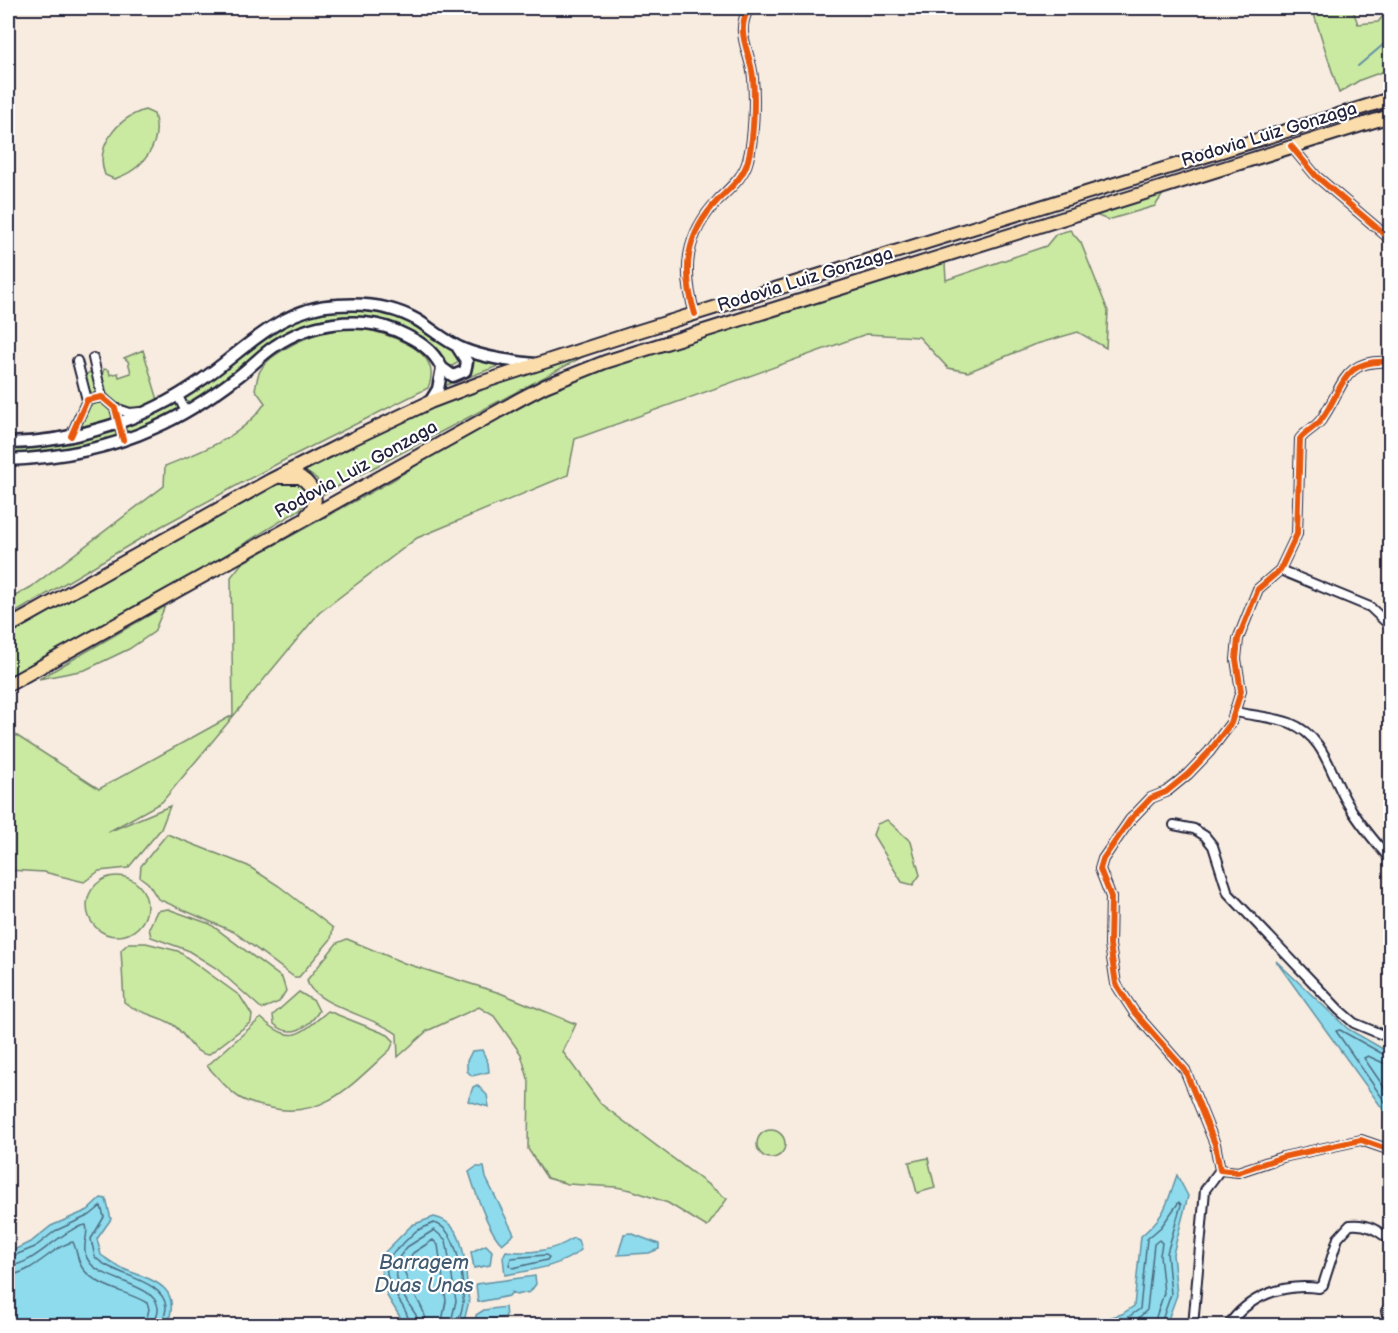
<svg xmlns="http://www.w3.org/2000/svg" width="1398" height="1333" font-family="'Balsamiq Sans',sans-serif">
<rect width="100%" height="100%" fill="#f7ecdf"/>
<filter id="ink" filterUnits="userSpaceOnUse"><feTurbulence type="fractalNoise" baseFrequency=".0167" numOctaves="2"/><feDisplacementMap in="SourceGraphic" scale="12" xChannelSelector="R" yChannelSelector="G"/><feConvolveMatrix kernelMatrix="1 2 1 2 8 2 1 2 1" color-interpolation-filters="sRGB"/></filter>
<g filter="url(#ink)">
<path fill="#cae9a1" stroke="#76866e" stroke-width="1.5" d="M1312,8H1352L1358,24L1378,22L1390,8V69L1360,80L1339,93Z
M145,110L154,114C163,144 143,170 114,179L105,175C94,146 118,118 145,110Z
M1168,187L1155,206L1108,220L1088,212Z
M1070,230L1081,243L1108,311L1106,348L1078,332L1033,345L968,372L948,368L919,337L866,334L575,439L568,475L417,538L319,613L162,802L108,832L170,806L161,829L128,868L99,871L84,882L44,872L8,870V730L99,789L233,715L231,577L242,563L393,480L438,451L578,377L917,267L945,263L946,280L1046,246L1056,234Z
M334,308L393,312L449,341L461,361L452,366L444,365C439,359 437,351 432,345C419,333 400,325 383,321C321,304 288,332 242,367C225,380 207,392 189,404L185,402L184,396L283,321Z
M361,328C390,335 445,350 428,388L288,458L160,527L8,617V600L31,587L164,486L165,466C202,451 243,437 265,403L255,389C257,383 257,376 260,371C263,365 271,358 277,354C304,335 329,329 361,328Z
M603,346L320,496L317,479L300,468L430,405Z
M462,348L504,364L441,387L443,372L467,374Z
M143,350L158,400C150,404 140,409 130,408C112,405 96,388 104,369L109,370L110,375L118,373L119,377L131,373L128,361L124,358Z
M90,372L93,375L98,393L96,396L91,395L85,375Z
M175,401L180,411L126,435L122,424Z
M97,402L103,403L114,415L112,419L81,427L80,424L89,406Z
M118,427L120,436L68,452L8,458V449L29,448L31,446Z
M279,479L303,483C308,495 309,501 299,510L69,651L8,685V627Z
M165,606L154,632L129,649L85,670L39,679Z
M887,820L911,842L920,875L913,885L902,882L873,835L877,824Z
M167,834L248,866L279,886L333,928L331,939L299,977H294L234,932L158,899L148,883L140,877L141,866Z
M87 906a30 30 0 1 1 60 0a30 30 0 1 1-60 0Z
M168,909L210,924L282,978L286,991L279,1002L262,1009L216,968L187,950L151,937L149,928L157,911Z
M347,939L404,963L500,993L576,1024L563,1052L601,1104L727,1199L707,1227L668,1203L631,1190L616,1187L568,1184L547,1178L528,1149L529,1082L521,1054L494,1016L479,1007L427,1031L398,1057L397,1034C378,1018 310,1004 307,980L337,943Z
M129,943H146L178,951L240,996L252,1015L251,1022L208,1055C190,1052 186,1033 172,1024C157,1015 137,1013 124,1002L121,950Z
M299,992L314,1001L319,1011C308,1028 291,1039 274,1024L273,1015Z
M328,1011L388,1035L394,1041L390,1050C354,1082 324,1120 271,1108C261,1106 250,1104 240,1098C228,1091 217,1076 207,1066L261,1018C292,1046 299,1035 328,1011Z
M757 1144a14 14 0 1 1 28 0a14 14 0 1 1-28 0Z
M928,1158L935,1188L917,1193L909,1162Z"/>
<path fill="#8ddbec" stroke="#6291a5" stroke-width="1.5" d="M1276,961L1348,1029L1390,1053V1119Z
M482,1050L488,1063L489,1072L472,1076L467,1071V1061L472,1051Z
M477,1085L487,1095L489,1107L468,1101L473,1087Z
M476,1167H484L486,1178L514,1234L502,1244C488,1232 475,1191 469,1172Z
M1177,1175L1188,1196L1173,1254L1177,1295L1166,1325H1096L1098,1321L1122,1314L1134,1306L1141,1236C1167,1214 1166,1205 1177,1175Z
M101,1198L106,1199L111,1219L97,1239L101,1255C107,1259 114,1264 121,1268C149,1280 184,1284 167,1325H8V1253L32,1241L51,1226L88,1210Z
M434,1217C470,1224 464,1273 469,1301L463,1325H405L387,1296L380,1265L382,1255L412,1225Z
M630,1233L659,1244V1249L649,1253L618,1255L624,1234Z
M573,1238L578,1240L581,1250C560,1267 532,1270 505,1275L503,1257L506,1251C527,1254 556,1251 573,1238Z
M486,1245L492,1251L490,1265L474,1268L471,1252Z
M535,1276L536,1284L530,1292L516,1295L512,1292L509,1296L478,1302L476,1284Z
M505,1307L506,1317L476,1322V1315L484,1310Z"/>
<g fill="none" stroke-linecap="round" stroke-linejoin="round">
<path stroke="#4d6c82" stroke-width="1.5" d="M1390,1058L1340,1030L1336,1031L1390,1109
M1390,1066L1368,1056L1364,1058L1390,1096
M546,1255L549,1257L547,1260L513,1268L509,1265L511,1258Z
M8,1258L35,1247L55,1231L90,1215L101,1206L104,1217L91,1239L95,1257C113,1276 164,1279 166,1307C166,1313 163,1319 162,1326
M8,1266C38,1264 58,1230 86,1225C90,1236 78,1249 91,1264C106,1281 156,1285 158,1308C159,1314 155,1319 154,1326
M8,1275C34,1274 52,1246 73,1242C77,1250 77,1261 83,1269C98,1288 127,1291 147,1303L149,1309L145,1326
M410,1326C408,1303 382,1290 387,1259L416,1231L434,1223C458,1228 464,1281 463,1302C463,1310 458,1318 458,1326
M418,1326L416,1315L400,1291L394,1264L407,1247L434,1230L446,1240L456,1301L450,1326
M427,1326C426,1306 407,1290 403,1266L413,1253L433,1240L438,1245L446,1301L441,1326
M1105,1326L1124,1320L1140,1309L1147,1239L1161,1227L1179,1202L1181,1205L1167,1253L1171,1294L1160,1326
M1130,1326L1147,1310L1154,1244L1159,1240L1162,1243L1160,1255L1164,1293L1153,1326"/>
<path stroke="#6291a5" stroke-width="2" d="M1358,66L1390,39"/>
<defs>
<path id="minor" d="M1291,146L1316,176L1390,239
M695,314C682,271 685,235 718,200C730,188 744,177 748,160C754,138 755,100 753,78C751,52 734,33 749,8
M93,358L102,397
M77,361L87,400
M1390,362C1341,358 1344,389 1321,420C1315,428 1306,431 1300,439L1297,534L1280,570L1258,589L1238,639L1236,659L1241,691L1231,723L1209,752L1188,774L1166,792L1151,798L1130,820L1103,859L1100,869L1111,897L1110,945L1116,984L1134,1012L1185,1070L1215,1144L1220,1170L1238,1172L1283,1157L1361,1140L1390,1150
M178,396L186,412
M115,408L130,413L140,412
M71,436L87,400L102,397L115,408L123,440
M1280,570L1370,607L1390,626
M1236,712C1253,716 1274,717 1290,723C1326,737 1330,775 1348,804C1360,824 1375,842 1390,859
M1174,825L1194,829L1205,836L1213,846L1228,893L1339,1010L1354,1023L1390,1038
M1390,1306L1386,1311L1390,1325
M1193,1326L1205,1190L1220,1170
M1228,1326C1248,1296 1283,1283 1319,1288L1323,1285L1338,1238L1350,1225C1367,1223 1377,1230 1390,1240"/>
<path id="secondary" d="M442,368L453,376L465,371L467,362L458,348
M8,443C75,442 145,420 200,381C244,351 280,307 337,305C363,303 393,306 417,320C432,329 446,342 463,349C485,358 511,361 534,364
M8,460C58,458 108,449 154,428C184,415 211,397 236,378C250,368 261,355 275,346C308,323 359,315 397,331C417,340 432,348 442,368L438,389L430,402"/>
<path id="trunk" d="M281,477H300C314,486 321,503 307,515
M8,627L271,480L352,439L430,402L480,383L636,332L1390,99
M8,685L522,398L545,386L605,362L1390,116"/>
</defs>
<use href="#minor" stroke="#22223b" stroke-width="12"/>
<use href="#secondary" stroke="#22223b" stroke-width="15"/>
<use href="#trunk" stroke="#22223b" stroke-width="16"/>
<use href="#minor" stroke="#fff" stroke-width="8"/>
<use href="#secondary" stroke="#fff" stroke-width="10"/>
<use href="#trunk" stroke="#fbddab" stroke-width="12"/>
<defs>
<path id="cycleway" d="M1291,146L1316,176L1390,239
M695,314C682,271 685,235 718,200C730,188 744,177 748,160C754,138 755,100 753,78C751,52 734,33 749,8
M1390,362C1341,358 1344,389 1321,420C1315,428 1306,431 1300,439L1297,534L1280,570L1258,589L1238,639L1236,659L1241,691L1231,723L1209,752L1188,774L1166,792L1151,798L1130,820L1103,859L1100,869L1111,897L1110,945L1116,984L1134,1012L1185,1070L1215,1144L1220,1170L1238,1172L1283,1157L1361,1140L1390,1150
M71,436L87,400L102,397L115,408L123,440"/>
</defs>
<use href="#cycleway" stroke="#fff" stroke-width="10"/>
<use href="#cycleway" stroke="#e8590c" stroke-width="6"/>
</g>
</g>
<g text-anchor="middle" stroke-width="4.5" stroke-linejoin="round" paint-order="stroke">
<g font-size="18" fill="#22223b" stroke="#fff">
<text transform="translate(1269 134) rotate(-17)" y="6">Rodovia Luiz Gonzaga</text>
<text transform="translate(805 279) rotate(-17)" y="6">Rodovia Luiz Gonzaga</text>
<text transform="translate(356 469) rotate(-29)" y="6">Rodovia Luiz Gonzaga</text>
</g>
<g font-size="20" font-style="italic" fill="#425a70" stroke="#fff">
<text x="424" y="1269">Barragem<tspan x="424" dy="23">Duas Unas</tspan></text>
</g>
</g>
<rect width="1398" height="1333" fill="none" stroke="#fff" stroke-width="30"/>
<rect x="15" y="15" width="1368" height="1303" fill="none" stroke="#22223b" stroke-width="2" filter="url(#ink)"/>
</svg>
